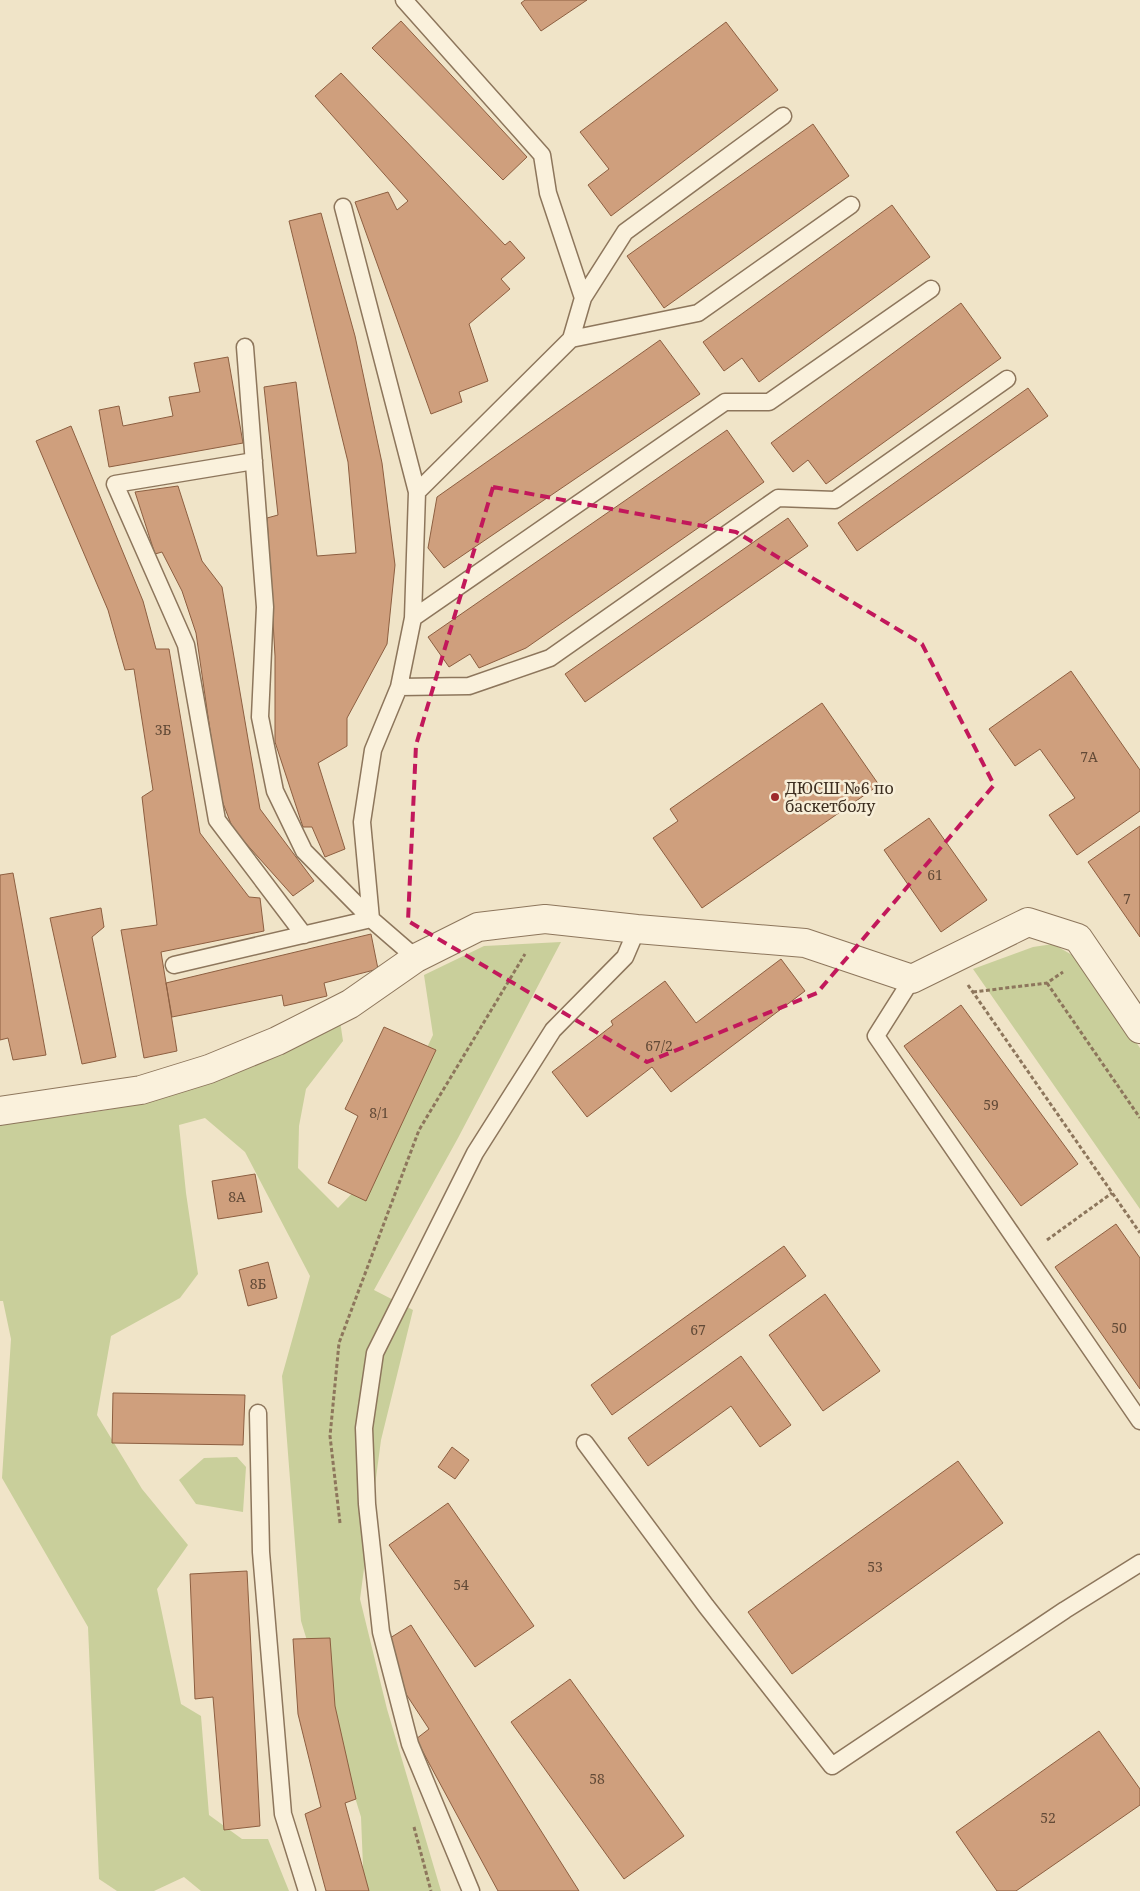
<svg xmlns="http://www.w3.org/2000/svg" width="1140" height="1891" font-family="'Noto Serif',serif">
<rect width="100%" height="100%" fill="#f0e4c8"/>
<path fill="#c9cf9b" d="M561,942L458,1138L374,1290L413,1310L381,1440L360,1599L387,1709L441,1891H364L361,1817L301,1621L282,1376L310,1276L245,1152L205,1118L179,1125L186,1193L198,1274L180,1298L111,1336L97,1415L142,1489L188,1545L157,1589L181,1704L201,1716L209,1815L242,1839H268L289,1891H201L184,1877L154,1891H117L99,1879L88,1627L2,1478L11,1339L3,1301H0V1123C74,1116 138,1109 209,1083C254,1066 297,1042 340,1021L343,1041L306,1089L299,1126L298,1168L338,1208L363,1182L433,1035L424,975L484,946Z
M1053,944L1079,959L1140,1048V1209L973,969L1033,947Z
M237,1457L246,1467L243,1512L196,1504L179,1480L204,1458Z"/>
<path fill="#cf9f7d" stroke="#8d5f41" d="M525,0H587L541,31L521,3Z
M401,21L527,157L503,180L372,48Z
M726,22L778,90L611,216L588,185L609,169L580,132Z
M341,73L505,245L510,241L525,258L501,279L510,289L469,324L488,381L459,392L462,402L431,414L355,202L388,192L397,210L408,201L315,96Z
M813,124L849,176L664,308L627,256Z
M892,205L930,257L759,382L742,358L724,371L703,342Z
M321,213L355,336L382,463L395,565L387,644L347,718V746L318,763L345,849L325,857L312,827H303L275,742V656L267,518L278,515L264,387L296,382L317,556L356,553L348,462L289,221Z
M961,303L1001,358L826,484L808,460L793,472L771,443Z
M660,340L700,394L444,568L428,548L437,497Z
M228,357L243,443L109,467L99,410L119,406L123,426L173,416L169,397L200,392L194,363Z
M1028,388L1048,416L857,551L838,523Z
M71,426L143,601L156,649H169L200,833L249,897L260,898L264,931L161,952L177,1051L144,1058L121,930L157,925L142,797L153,790L134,669L125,670L108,610L36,441Z
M727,430L764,482L526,648L479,668L470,654L449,667L428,637Z
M178,486L202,561L222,587L260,809L314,881L293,896L233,829L219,793L196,633L182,591L162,552L155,554L135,492Z
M788,518L808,546L585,702L565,674Z
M1071,671L1140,770V811L1077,855L1049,815L1075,798L1040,749L1015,766L989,729Z
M822,703L879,785L702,908L653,838L678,821L670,809Z
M929,818L987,900L941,932L884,850Z
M1140,826V937L1088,862Z
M13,873L46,1055L13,1060L8,1038L0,1040V875Z
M101,908L104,927L92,937L116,1057L82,1064L50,918Z
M371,934L378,969L324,983L327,996L284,1006L282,995L172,1017L166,983Z
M781,959L805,991L671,1092L652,1067L587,1117L552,1072L613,1025L611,1021L665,981L696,1023Z
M961,1005L1078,1164L1021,1206L904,1046Z
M384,1027L436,1050L366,1201L328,1183L358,1116L345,1109Z
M255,1174L262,1212L218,1219L212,1181Z
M1116,1224L1140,1258V1389L1055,1267Z
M784,1246L806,1276L612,1415L591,1385Z
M268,1262L277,1298L248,1306L239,1270Z
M825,1294L880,1371L823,1411L769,1335Z
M741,1356L791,1425L760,1447L731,1406L648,1466L628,1438Z
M113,1393L245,1395L243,1445L112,1443Z
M452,1447L469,1460L455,1479L438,1467Z
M958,1461L1003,1523L792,1674L748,1612Z
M448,1503L534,1626L475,1667L389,1545Z
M247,1571L260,1826L224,1830L213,1697L195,1699L190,1574Z
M411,1625L579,1891H498L416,1739L429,1729L406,1694L390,1638Z
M330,1638L335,1706L356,1799L345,1803L369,1891H326L305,1814L321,1807L298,1714L293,1639Z
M570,1679L684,1836L624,1879L511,1722Z
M1099,1731L1140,1789V1805L1016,1891H997L956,1832Z"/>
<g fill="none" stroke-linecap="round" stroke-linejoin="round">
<defs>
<path id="lane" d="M404,0L542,155L548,193L583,298L571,339L417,492L413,618L399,687L373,750L362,822L371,919L416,958
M343,207L417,492
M583,298L625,232L783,116
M571,339L698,313L851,205
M245,347L265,607L260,717L275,791L304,851L371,919
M254,461L115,484L186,645L217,820L304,935
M413,618L725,402H769L931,289
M399,687L469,686L550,658L778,498L835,500L1007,379
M174,965L371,919
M912,979L876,1036L1140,1421
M258,1413L261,1552L283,1814L307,1891
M585,1443L706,1606L832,1766L1065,1610L1140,1563
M471,1891L410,1744L381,1632L367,1504L364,1428L375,1353L475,1153L553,1030L625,957L637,929"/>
<path id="street" d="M0,1111L141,1090L209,1069L277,1041L350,1004L416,958L478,927L545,919L637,929L805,943L912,979L1028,922L1078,938L1140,1029"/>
</defs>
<use href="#lane" stroke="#8d765c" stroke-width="19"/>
<use href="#street" stroke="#8d765c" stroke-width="30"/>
<path stroke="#8d765c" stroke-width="3" stroke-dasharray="4 2.5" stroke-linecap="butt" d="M1047,983L1140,1118
M968,985L1140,1233
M973,992L1047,983L1063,972
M1047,1240L1112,1193
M340,1523L330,1436L339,1343L419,1130L525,954
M414,1827L431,1891"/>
<use href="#lane" stroke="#faf1dc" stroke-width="16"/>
<use href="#street" stroke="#faf1dc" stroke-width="28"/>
</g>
<path fill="none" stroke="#c2185b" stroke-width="4" stroke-dasharray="10 6" stroke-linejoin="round" d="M493,487L736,532L922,644L994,785L817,993L647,1062L408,921L416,745Z"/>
<circle fill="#9e2a2b" stroke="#f7eed8" stroke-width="2" cx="775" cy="797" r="5"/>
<g text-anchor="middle" stroke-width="5" stroke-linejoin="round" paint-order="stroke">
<g font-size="14" fill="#624a37">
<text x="163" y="735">3Б</text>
<text x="1089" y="762">7А</text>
<text x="935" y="880">61</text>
<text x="1127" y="904">7</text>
<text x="659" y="1051">67/2</text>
<text x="991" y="1110">59</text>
<text x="379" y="1118">8/1</text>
<text x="237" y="1202">8А</text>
<text x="258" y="1289">8Б</text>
<text x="1119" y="1333">50</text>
<text x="698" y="1335">67</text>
<text x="875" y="1572">53</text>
<text x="461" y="1590">54</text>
<text x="597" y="1784">58</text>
<text x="1048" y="1823">52</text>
</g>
<g font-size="16" fill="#3d2e20" stroke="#f7eed8" text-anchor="start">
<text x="785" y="794">ДЮСШ №6 по<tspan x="785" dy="18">баскетболу</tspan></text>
</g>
</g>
</svg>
